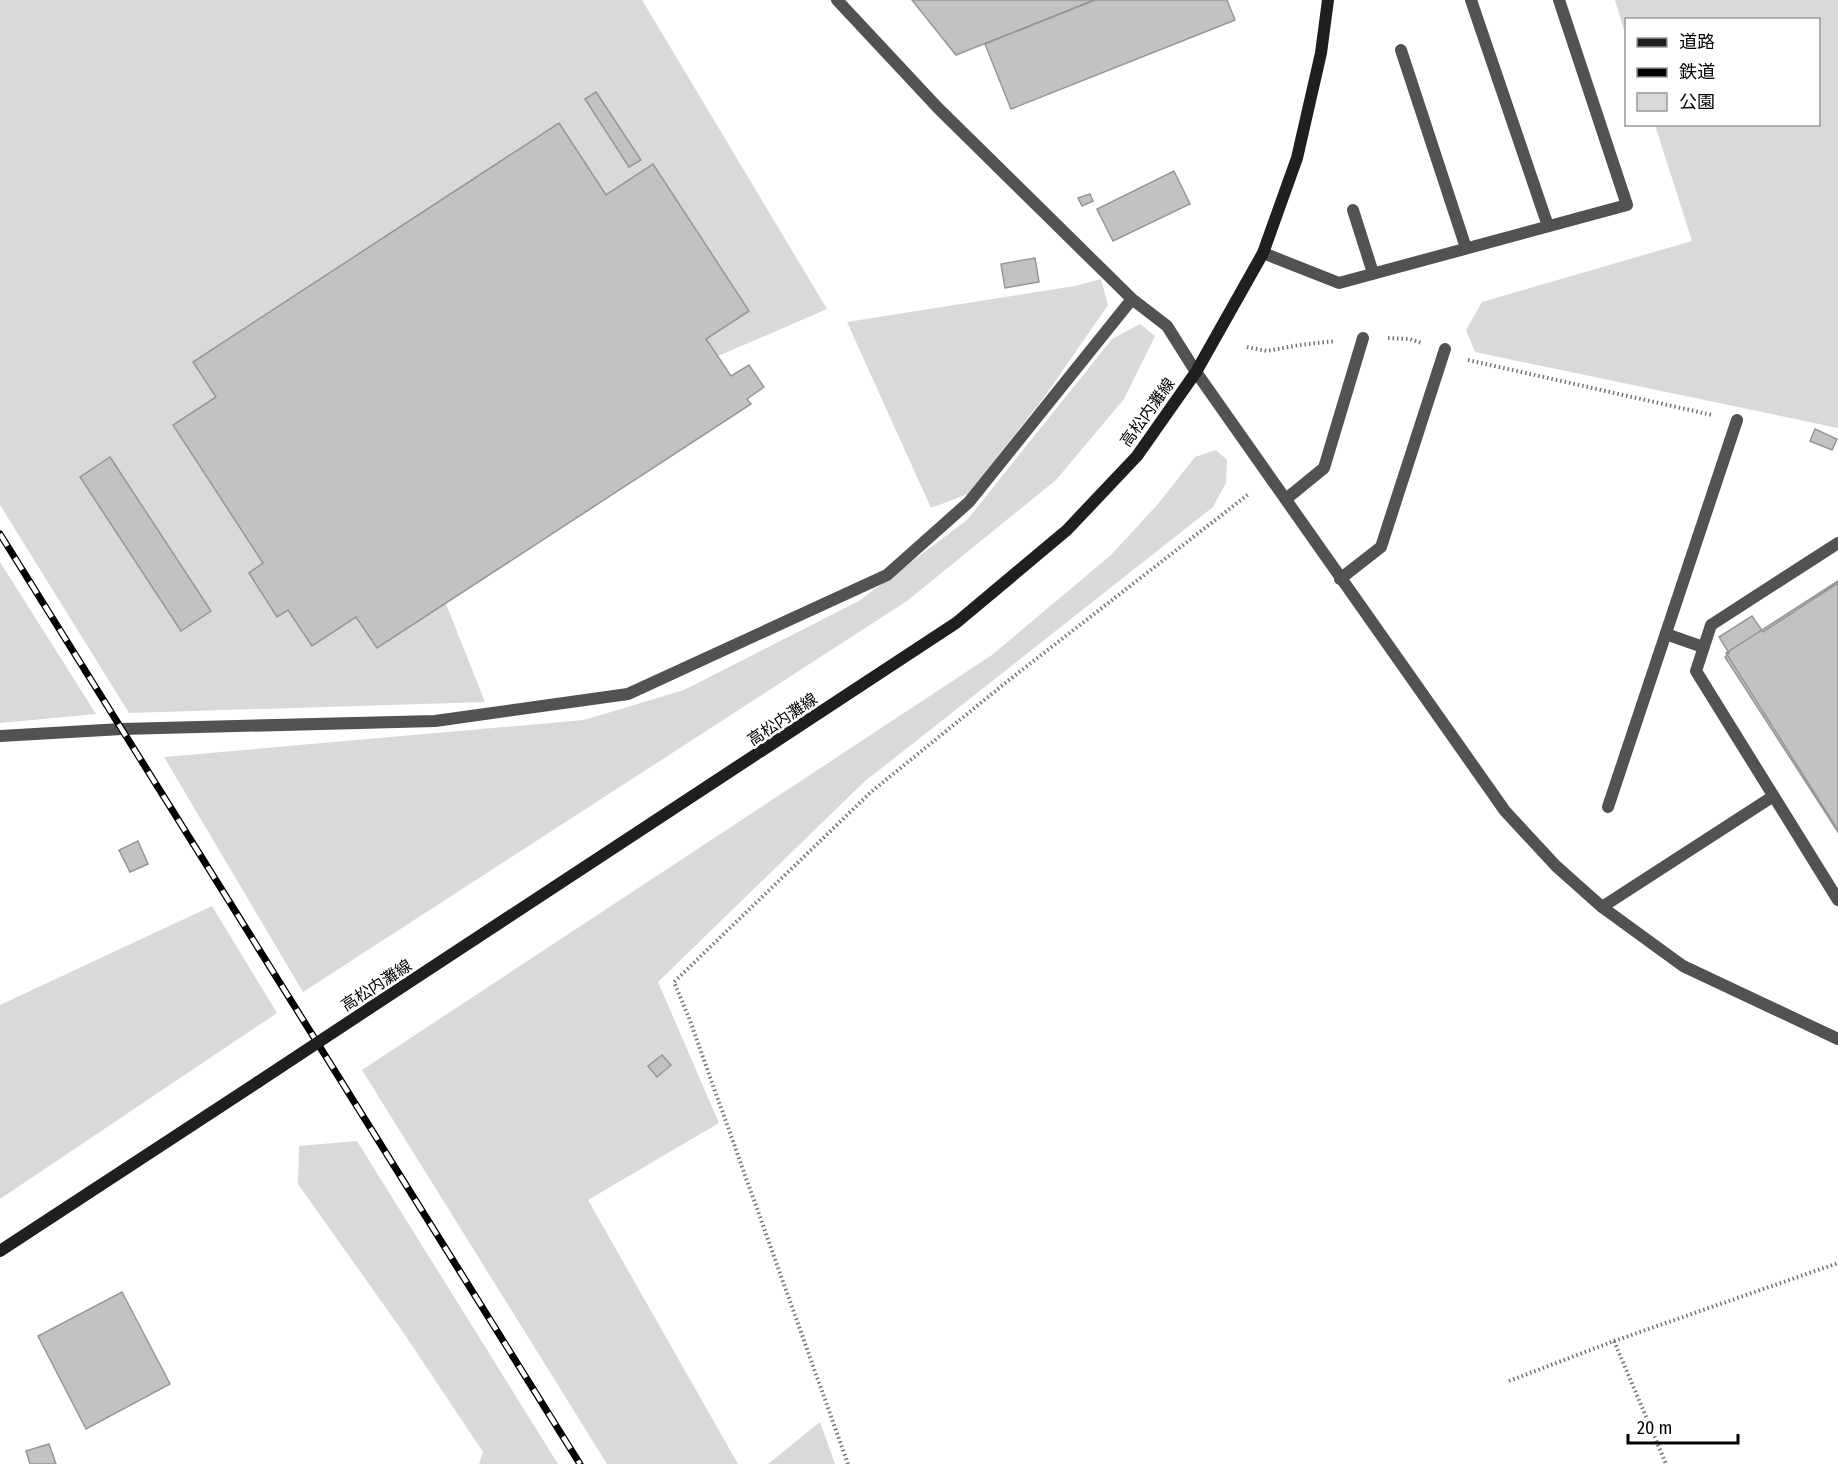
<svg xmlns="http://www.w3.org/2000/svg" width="1838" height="1464" font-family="'Fira Sans Condensed','Noto Sans JP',sans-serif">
<rect width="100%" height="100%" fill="#fff"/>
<path fill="#d9d9d9" d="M0,0H642L827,309L402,493L485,702L129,713L0,505Z
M1615,0H1838V428L1475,352L1466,330L1482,302L1692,241L1655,125L1818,124V20H1626V37Z
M1101,279L1108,305L1045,396L968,494L931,508L847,322L1075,286Z
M1140,324L1155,336L1124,399L1056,480L907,601L303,992L164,757L584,720L684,690L859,601L967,520L1112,339Z
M1216,450L1227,460L1226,483L1213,507L864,782L658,982L719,1123L588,1200L738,1464H607L362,1070L992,655L1111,555L1158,504L1195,457Z
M0,562L96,714L0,723Z
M212,906L277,1013L0,1199V1005Z
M357,1141L558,1464H479L483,1452L403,1332L298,1184L299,1146Z
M820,1422L835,1464H768Z"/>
<path fill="#c2c2c2" stroke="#969696" stroke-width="1.5" d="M912,0H1094L956,55Z
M1095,0H1227L1235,20L1011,109L985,44Z
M596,92L641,160L629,167L585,99Z
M559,123L606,195L653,164L749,311L706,339L731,376L749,365L764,387L747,399L751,404L377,648L356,617L312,646L288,610L277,617L249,573L263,563L173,425L216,397L193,362Z
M1174,171L1190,204L1113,241L1097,209Z
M1090,194L1093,201L1082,206L1078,198Z
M1035,258L1039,282L1005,288L1001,264Z
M1815,429L1837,439L1832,450L1810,441Z
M110,457L211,611L181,631L80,477Z
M1838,581V830L1726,653Z
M1838,583V832L1725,657L1729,653L1719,637L1752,616L1763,632Z
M138,841L148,864L130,872L119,850Z
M662,1055L671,1065L657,1077L648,1066Z
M122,1292L170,1384L86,1429L38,1336Z
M49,1444L56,1464H30L26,1451Z"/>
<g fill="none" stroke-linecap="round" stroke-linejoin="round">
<path stroke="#747474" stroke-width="4" stroke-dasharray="1.5 3" stroke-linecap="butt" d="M1388,338L1409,339L1422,343
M1247,347L1267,351L1299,345L1335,341
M1468,360L1712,415
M1614,1341L1838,1263
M1509,1381L1614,1341L1666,1464
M848,1464L689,1018L674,982L871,792L1009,680L1250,493"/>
<path stroke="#525252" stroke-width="12" d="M1471,0L1548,226
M1401,50L1466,248
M1353,210L1373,273
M1263,253L1339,283L1627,205L1559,0
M1286,499L1324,468L1363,338
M1838,543L1711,625L1696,671L1838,900
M1340,579L1381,547L1445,349
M1666,634L1703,647
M1608,807L1737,420
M1602,907L1772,797"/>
<path stroke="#525252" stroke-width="12" d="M837,0L938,108L1132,299L1167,326L1196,372
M0,736L122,729L435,721L628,694L887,575L969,502L1132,299"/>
<path stroke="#525252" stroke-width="12" d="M1196,372L1505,811L1556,866L1602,907L1683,966L1838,1039"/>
<path stroke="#1f1f1f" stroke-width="12" d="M370,1008L956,623L1067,530L1137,456L1196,372L1263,253L1297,158L1321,53L1328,0
M0,1251L258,1082"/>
<defs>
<path id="rail" d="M0,534L580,1464"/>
</defs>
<use href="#rail" stroke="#000" stroke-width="7"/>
<use href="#rail" stroke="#fff" stroke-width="4.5" stroke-dasharray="14" stroke-linecap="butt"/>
<path stroke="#1f1f1f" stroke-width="12" d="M258,1082L370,1008"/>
</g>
<g text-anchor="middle" stroke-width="5" stroke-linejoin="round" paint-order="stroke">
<g font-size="16" fill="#000" stroke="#fff">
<text transform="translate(1147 412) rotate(-54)" y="6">高松内灘線</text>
<text transform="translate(782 719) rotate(-34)" y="6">高松内灘線</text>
<text transform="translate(376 985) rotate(-33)" y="6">高松内灘線</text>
</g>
</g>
<rect x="1625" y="18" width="195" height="108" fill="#ffffff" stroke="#999999" stroke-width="1.5"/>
<rect x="1637" y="38" width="30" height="9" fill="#1f1f1f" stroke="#999999" stroke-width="1.5"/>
<text x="1679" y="48" font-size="18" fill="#000000">道路</text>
<rect x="1637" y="68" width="30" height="9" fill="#000000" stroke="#999999" stroke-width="1.5"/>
<text x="1679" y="78" font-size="18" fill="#000000">鉄道</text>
<rect x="1637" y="93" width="30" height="18" fill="#d9d9d9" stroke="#999999" stroke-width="1.5"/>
<text x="1679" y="108" font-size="18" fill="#000000">公園</text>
<path d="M1628 1434v9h110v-9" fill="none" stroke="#000000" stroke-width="3"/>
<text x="1637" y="1434" font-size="18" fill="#000000" stroke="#ffffff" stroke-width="4.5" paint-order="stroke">20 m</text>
</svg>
